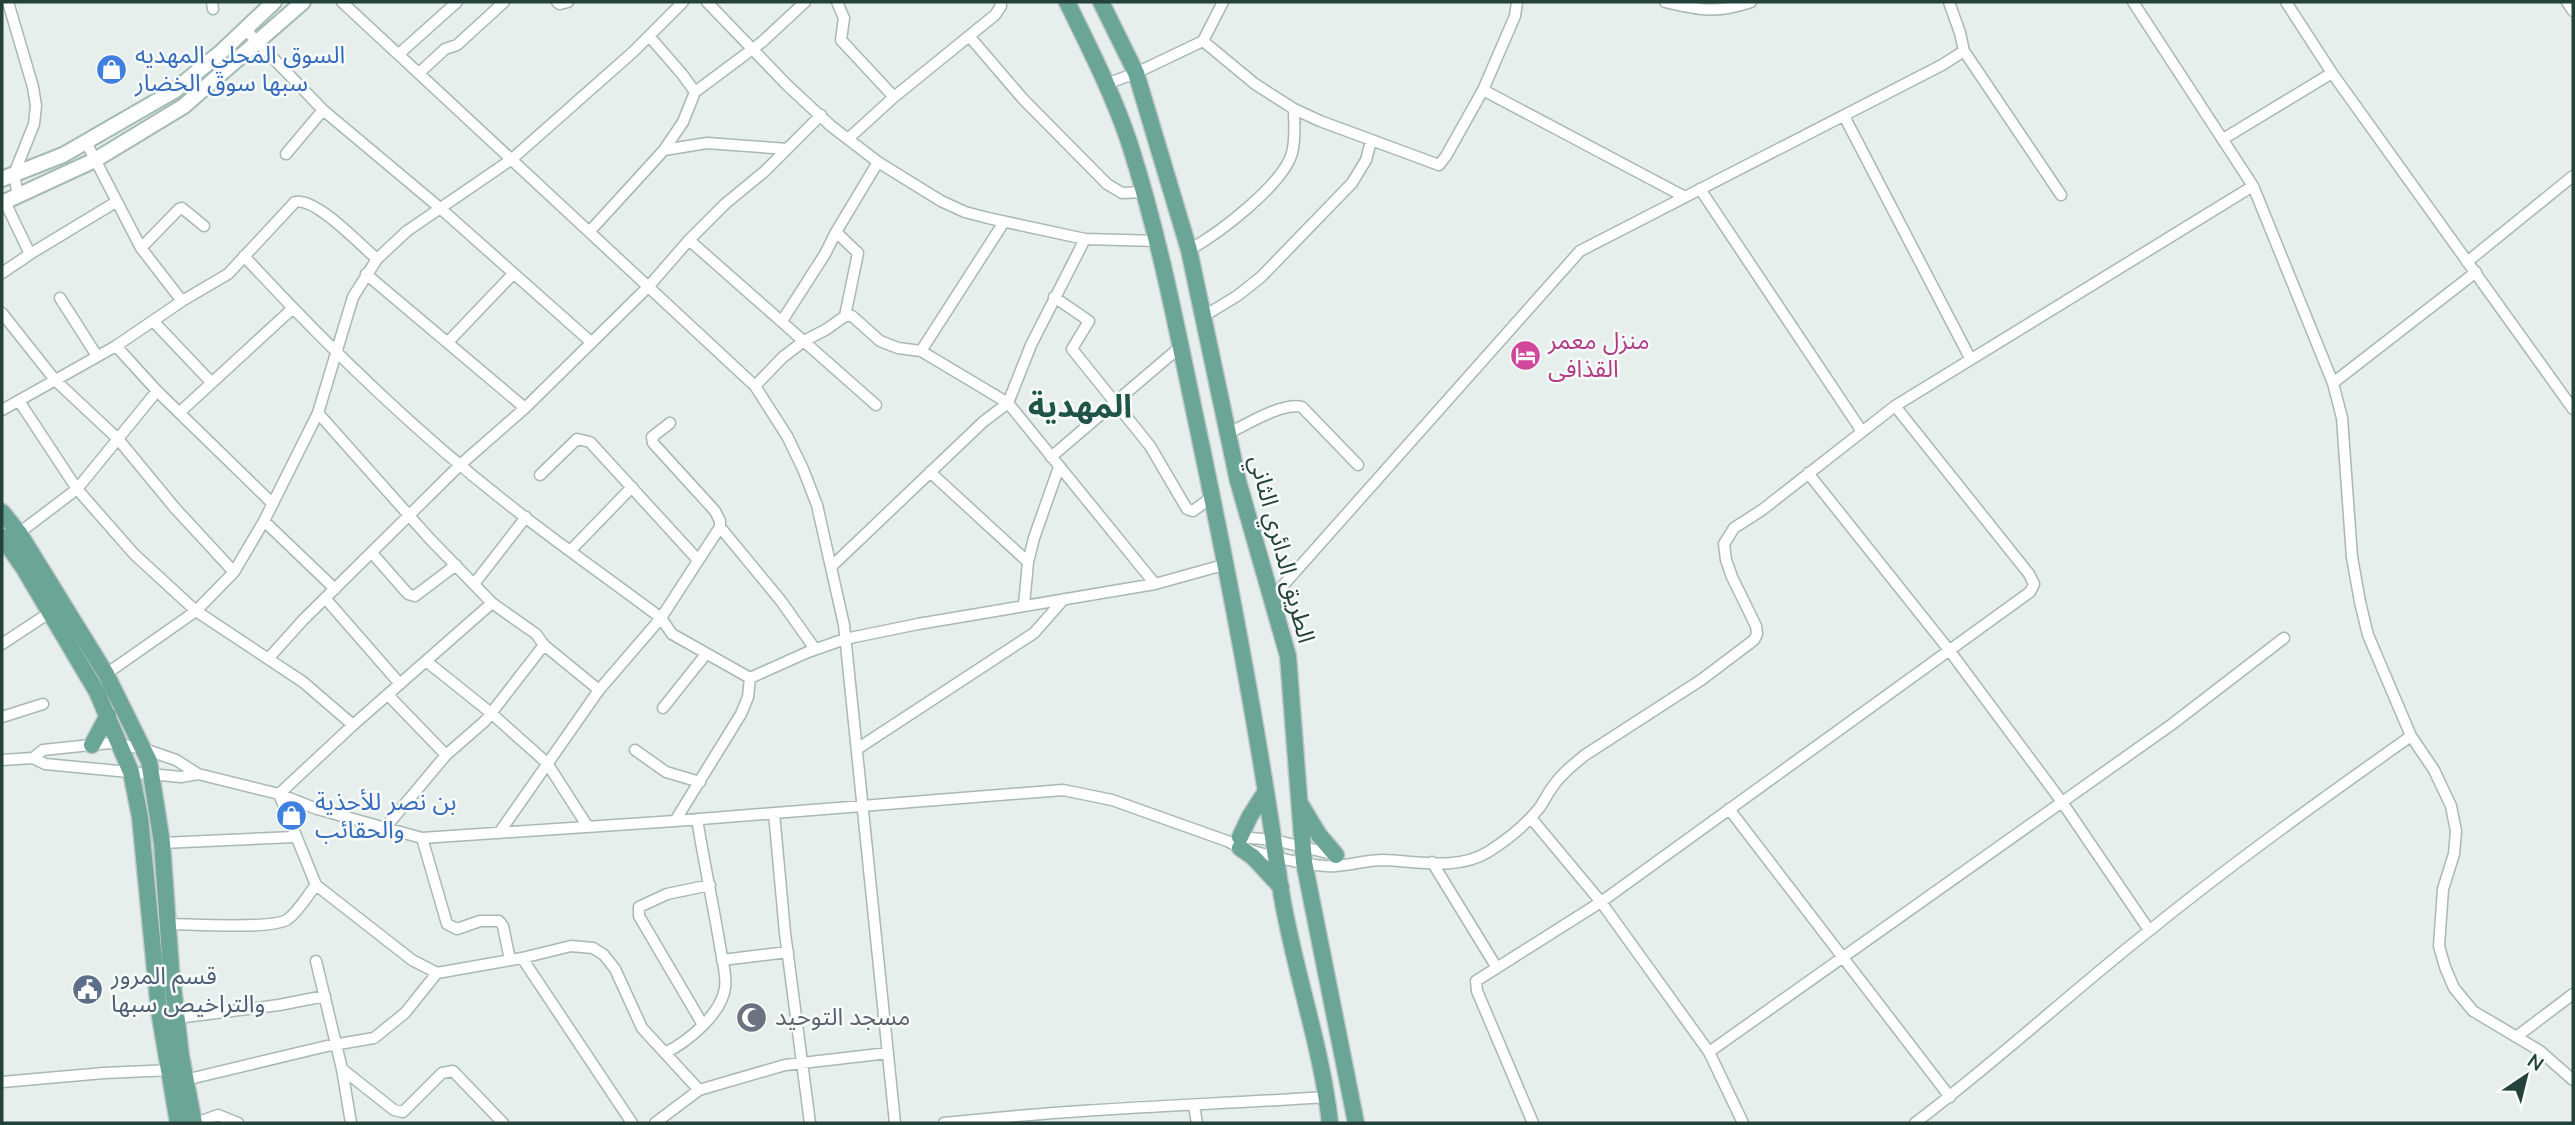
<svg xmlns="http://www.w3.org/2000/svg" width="2575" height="1125" font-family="'Nunito Sans','Noto Sans Arabic',sans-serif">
<rect width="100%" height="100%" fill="#e6efeb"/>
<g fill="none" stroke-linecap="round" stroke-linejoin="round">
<defs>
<path id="street" d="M8,2L33,87L36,106L34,124L14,174L18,196
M212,2L213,9
M342,2L755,386L787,436L803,469L817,505L844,625L895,1123
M557,2L560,4L568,2
M707,2L787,85L831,126L878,162L941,201L965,212L988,218L1085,239L1159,241
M837,2L844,18L841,40L894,97
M1665,2C1700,10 1715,14 1751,2
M2133,2L2253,186L2333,383L2342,418L2352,557L2360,602L2368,635L2411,736L2434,770L2451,806L2456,831L2454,854L2443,889L2439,946L2445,967L2454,988L2473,1011L2540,1051L2573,1080
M2286,2L2332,73
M2567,2L2573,11
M245,29L323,110L440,208L591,342
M649,36L682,74L695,92
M969,36L1023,99L1107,184L1122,193L1144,192
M1203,41L1255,84L1294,109L1320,121L1439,165L1446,156L1483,90L1515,16L1517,2
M1964,51L2061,195
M400,53L457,2
M419,73L445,49L457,45L504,2
M1106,84L1136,73L1203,41L1223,2
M1483,90L1685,197
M1844,116L1970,358
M849,138L894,97L995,15L1001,6L1000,2
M2223,139L2332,73L2573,409
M86,142L141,248L182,301
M664,150L707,143L787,149
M286,154L323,110
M1700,189L1861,430
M5,202L30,254
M590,231L664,150L683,122L695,92L762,42L805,2
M689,240L876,405
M141,248L179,209L182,208L204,226
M1189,250C1218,234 1283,185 1292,153C1296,138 1294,123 1294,109
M244,256C324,343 410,427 503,500C554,541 608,578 661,618L672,634L750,678L808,652L845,639L918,624L1155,584L1227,564
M2467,262L2573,176
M2,273L30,254L116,202
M366,274L525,408
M1054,297L1089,321L1072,349L1150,446L1187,509L1193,511L1213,496
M60,298L97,356
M2,313L55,380L118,439L174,507L234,572
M845,316L858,253L836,232L878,162
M1204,316L1237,296L1261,277L1352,183L1366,160L1371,141
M782,321L825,254L836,232
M154,322L211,382
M448,342L513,274
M116,346L157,391L273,504
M921,351L1004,222
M2333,383L2476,272
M755,386L783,357L804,341L827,329L845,316H852L880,341L898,348L921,351L1008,403L1155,584
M19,401L77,489L134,554L196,611L303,682L353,725
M2,410L116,346L182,301L228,274L295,202C316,197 360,245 377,259
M180,412L292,309
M318,413L429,538L492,603L536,634L544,645L599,690
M1227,434C1246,425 1282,402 1302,407L1358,465
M1051,457L1180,347
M930,472L1028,562
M1808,473L1949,650L2062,802L2149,930
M540,475L577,439L590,442L698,560
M264,521L335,589
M720,527L781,601L815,649
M19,533L77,489L157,391
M570,551L632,487
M372,553L408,594L415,596L456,565
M832,566L983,422L1008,403L1031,345L1085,239
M474,584L526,517
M325,598L400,684
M1271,599L1580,251L1942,65L1964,51L1960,33L1949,2
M492,603L353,725L279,794L316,885L412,960L437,973L522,958L571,946L593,948L604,955L615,969L642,1028L699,1090L785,1065L888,1053
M1024,605L1028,562L1034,538L1059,467
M2,644L49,613
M268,659L303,620L460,465L525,408L649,286L689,240L725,204L765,171L821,115
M426,661L491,713L547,763L588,827
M106,674L196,611L234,572L264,521L318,413L353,297L377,259L407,231L512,159L633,52L683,2
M663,708L706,654
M2,717L43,704
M857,749L1034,633L1064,599
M635,750L666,772L700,782
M446,755L485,721L544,645
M33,758L43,750L100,744L113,743L144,749L176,760L198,774L279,794L317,809L422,838L675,821L1063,790L1112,800L1227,841C1244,851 1315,868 1335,866C1351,865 1367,860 1383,860C1417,861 1457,871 1488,852C1507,840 1526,825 1540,807C1544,801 1547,795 1551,789C1560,775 1573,765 1585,755L1701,680L1754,640L1757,634L1756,626L1732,577L1726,560L1724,544L1734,528L1762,510L1895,406L2253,186
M2,760L33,758L45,764L181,777L198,774
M1729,809L1950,1097
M774,813L785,933L810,1123
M1531,818L1601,902L1709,1052
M675,821L741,714L748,697L750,678
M385,828L446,755L388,695
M499,833L599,690L661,618L720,527V521L715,511L653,443L652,437L670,423
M1238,837L1274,840L1336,855
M422,838L447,924L457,929L480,921H499L503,926L510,960
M162,843L295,837
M1432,862L1497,968
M168,924C190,924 274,930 288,919C299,911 307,896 316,885
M522,958L632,1123
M722,960L788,952
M316,961L342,1069L351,1123
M177,1018L279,1005L325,996
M703,1025L639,916V907L667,894L710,885
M2516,1037L2573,994
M665,1053C687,1042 721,1015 725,988C727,975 722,959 720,946C713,904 704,862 697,819
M342,1069L394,1110L403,1112L442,1073L453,1071L503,1123
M185,1080L327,1046L374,1038L405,1013L437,973
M2,1082L104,1073L172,1070
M1194,1106L1197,1123
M965,1121C1086,1108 1206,1105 1327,1097
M196,1123L218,1115L238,1123
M655,1123L699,1090
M944,1123L965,1121L966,1123
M1533,1123L1477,991L1476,981L1601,902L2030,592L2034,584L2029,574L1895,406
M1743,1123L1709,1052L2171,725L2284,638
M1915,1123C1996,1062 2070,993 2150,930C2234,862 2322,799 2411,736"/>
<path id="secondary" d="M2,179L63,155L174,91L220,53L274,2
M2,203L95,160L184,106L303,2"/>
<path id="primary" d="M1067,2C1090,49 1114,96 1130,145C1161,242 1179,340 1200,439C1231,587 1259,735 1280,885C1292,965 1321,1042 1330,1123
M1101,2L1136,73L1189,250L1238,481L1288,656L1304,862L1356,1123
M2,512L19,533L106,674L149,761L162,843L171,969L181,1056L194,1123
M2,537L23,567L97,692L131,772L140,817L159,1011L178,1123
M92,745L108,715
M1301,805L1319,835L1336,855
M1240,837L1250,816L1266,791
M1240,848L1253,857L1281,887"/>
</defs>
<use href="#street" stroke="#a8b8b2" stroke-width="13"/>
<use href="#secondary" stroke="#a4bbb3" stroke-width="18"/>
<use href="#primary" stroke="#c2cac8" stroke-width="19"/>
<use href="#street" stroke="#fff" stroke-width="10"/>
<use href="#secondary" stroke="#fff" stroke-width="14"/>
<use href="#primary" stroke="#6aa596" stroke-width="16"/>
</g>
<defs>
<symbol id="shop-disc" viewBox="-11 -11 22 22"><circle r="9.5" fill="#3f7fe0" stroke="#f7fbf9"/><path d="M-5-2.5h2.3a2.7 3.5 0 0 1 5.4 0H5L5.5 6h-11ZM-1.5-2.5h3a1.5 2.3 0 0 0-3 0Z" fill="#fff"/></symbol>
<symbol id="hotel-disc" viewBox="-11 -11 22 22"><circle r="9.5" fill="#d1479c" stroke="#f7fbf9"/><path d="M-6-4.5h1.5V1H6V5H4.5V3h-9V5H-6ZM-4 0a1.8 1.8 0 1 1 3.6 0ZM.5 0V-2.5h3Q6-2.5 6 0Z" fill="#fff"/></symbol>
<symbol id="civic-disc" viewBox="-11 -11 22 22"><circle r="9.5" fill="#5c6f8a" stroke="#f7fbf9"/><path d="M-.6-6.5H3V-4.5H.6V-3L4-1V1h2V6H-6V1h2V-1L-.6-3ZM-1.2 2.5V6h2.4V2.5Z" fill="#fff"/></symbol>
<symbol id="mosque-disc" viewBox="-11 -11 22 22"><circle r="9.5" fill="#6b7280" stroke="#f7fbf9"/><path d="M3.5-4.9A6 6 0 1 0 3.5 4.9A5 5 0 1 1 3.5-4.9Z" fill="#fff"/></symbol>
</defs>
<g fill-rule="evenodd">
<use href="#shop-disc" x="94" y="52" width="35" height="35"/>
<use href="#hotel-disc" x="1508" y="338" width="35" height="35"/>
<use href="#shop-disc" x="274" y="798" width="35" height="35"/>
<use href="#civic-disc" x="70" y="972" width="35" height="35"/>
<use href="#mosque-disc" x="734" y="1000" width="35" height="35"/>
</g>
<g text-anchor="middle" stroke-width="5" stroke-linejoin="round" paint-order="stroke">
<g font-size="24" fill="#366cbe" stroke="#f7fbf9" text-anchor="start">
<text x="135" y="63">السوق المحلي المهديه<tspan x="135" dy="28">سبها سوق الخضار</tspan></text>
<text x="315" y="810">بن نصر للأحذية<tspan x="315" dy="28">والحقائب</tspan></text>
</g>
<g font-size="24" fill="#b23c85" stroke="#f7fbf9" text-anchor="start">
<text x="1548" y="349">منزل معمر<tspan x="1548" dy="28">القذافى</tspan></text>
</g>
<g font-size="24" fill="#24423a" stroke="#f7fbf9">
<text transform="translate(1282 549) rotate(75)" y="8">الطريق الدائري الثاني</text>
</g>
<g font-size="24" fill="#4e5e75" stroke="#f7fbf9" text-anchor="start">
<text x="111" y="984">قسم المرور<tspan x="111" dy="28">والتراخيص سبها</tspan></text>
</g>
<g font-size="24" fill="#5b616d" stroke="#f7fbf9" text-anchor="start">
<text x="775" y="1025">مسجد التوحيد</text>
</g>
<g font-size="32" font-weight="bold" fill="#1f5548" stroke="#f7fbf9">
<text x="1080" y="417">المهدية</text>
</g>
</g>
<rect width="2575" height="1125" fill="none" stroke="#24423a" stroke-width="7"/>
<g transform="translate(2526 1076) rotate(35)" stroke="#f7fbf9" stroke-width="5" paint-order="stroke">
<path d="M0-5L12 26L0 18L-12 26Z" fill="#24423a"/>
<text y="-10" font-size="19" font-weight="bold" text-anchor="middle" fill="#24423a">N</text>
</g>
</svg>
